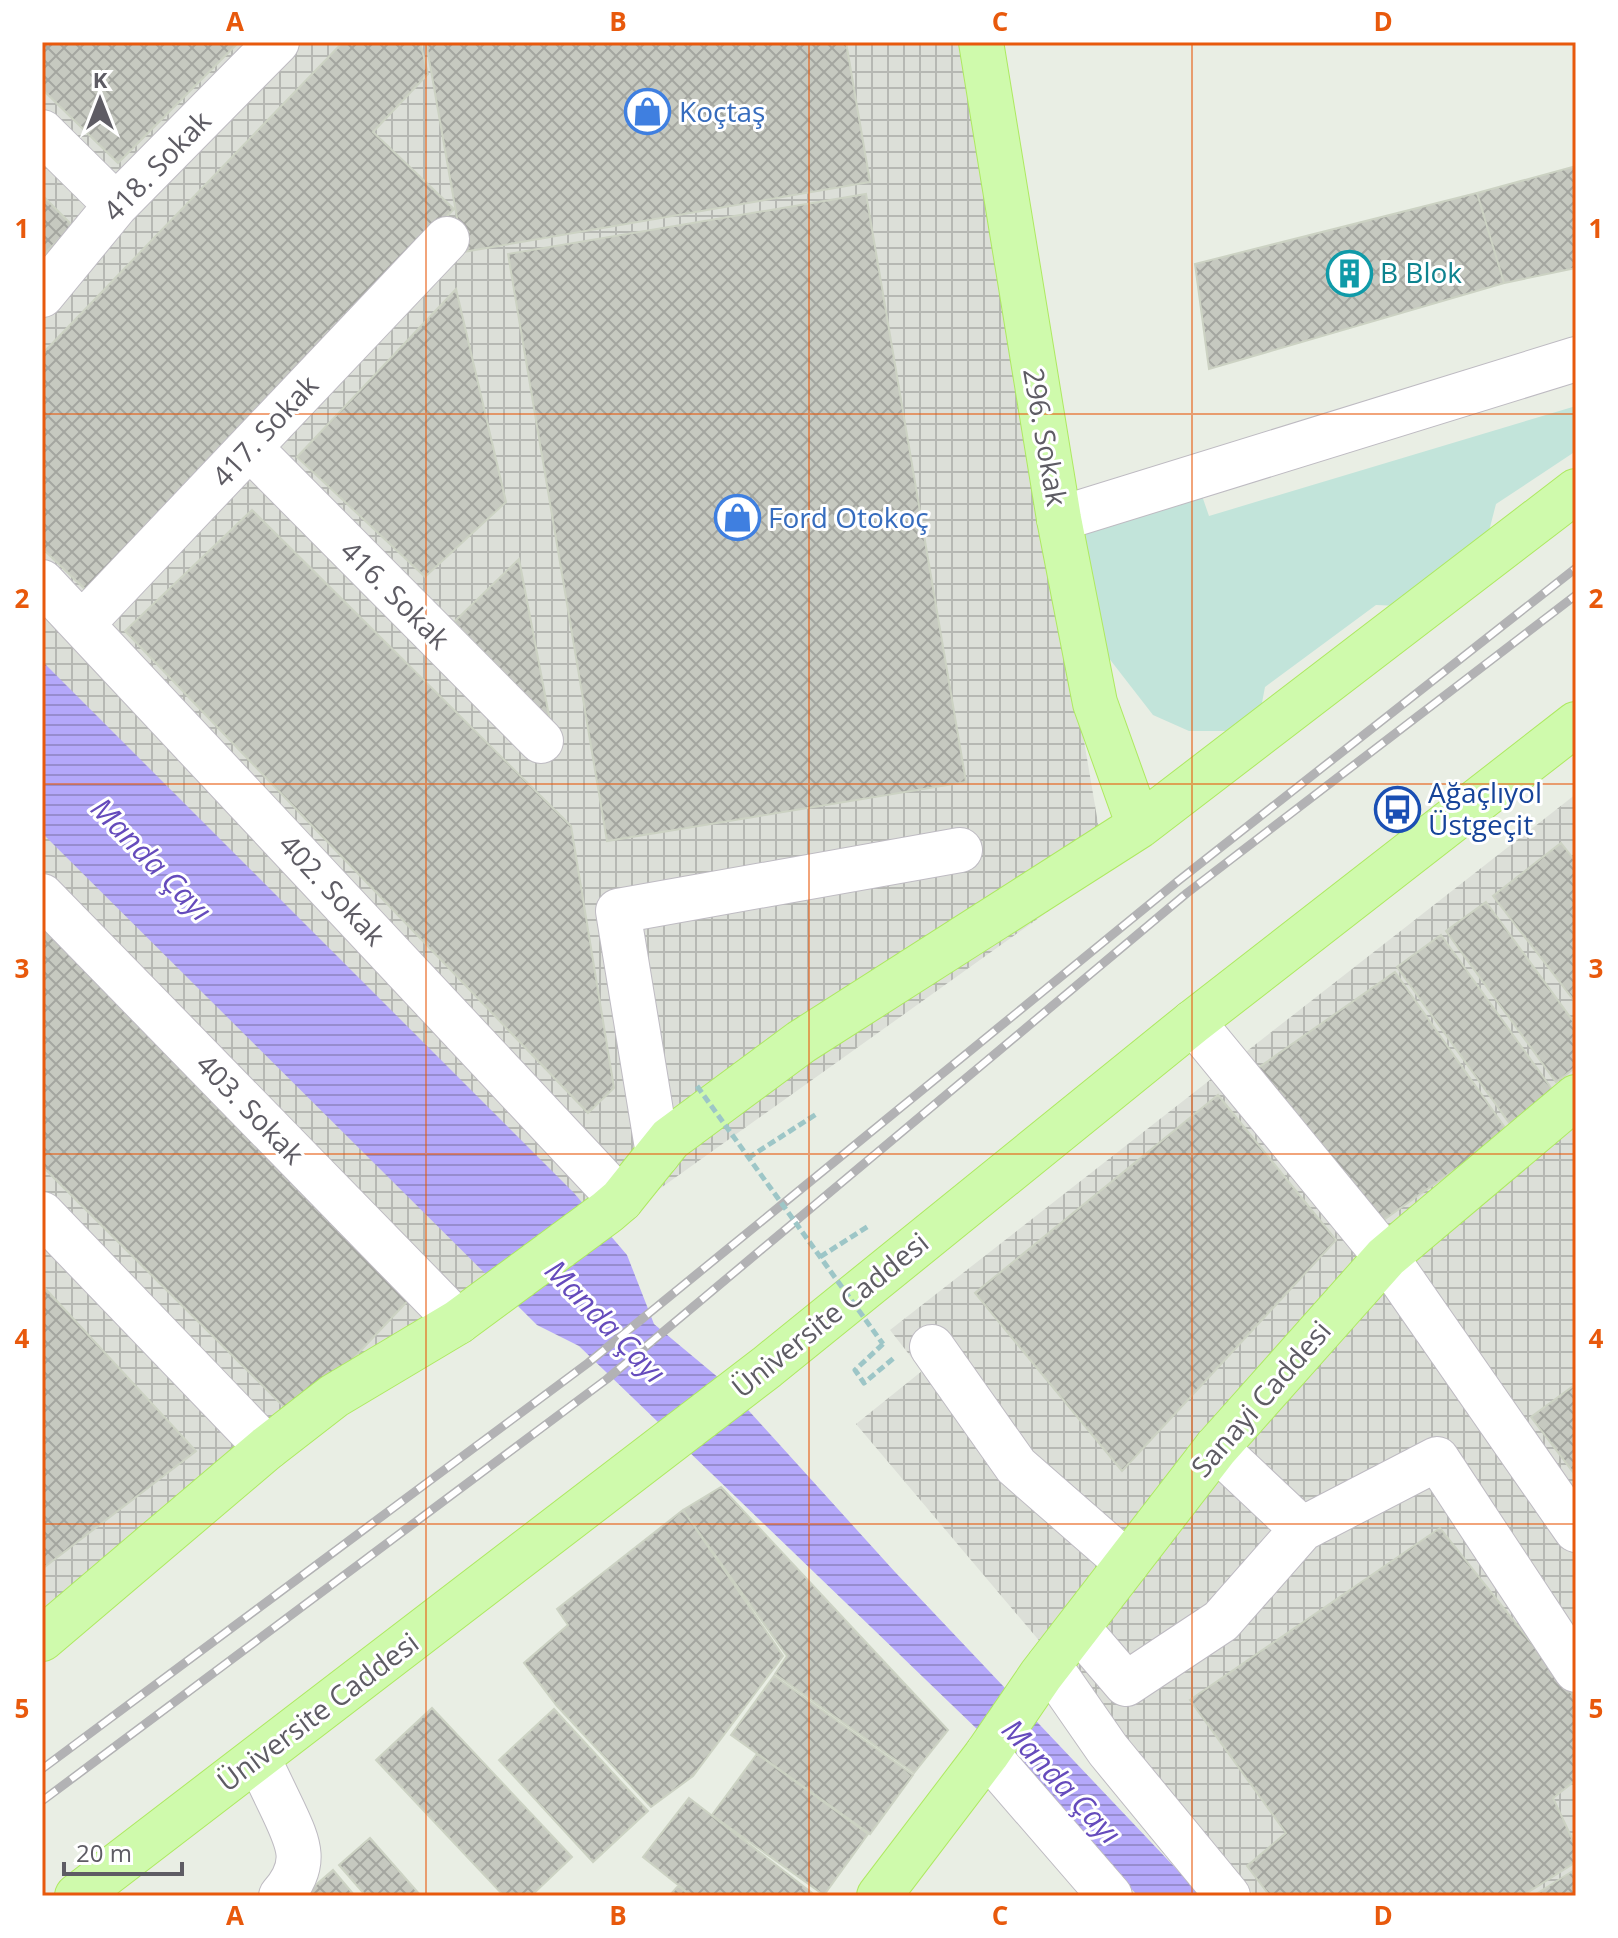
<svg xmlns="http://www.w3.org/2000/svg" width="1618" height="1938" font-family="'Open Sans',sans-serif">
<defs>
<pattern id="industrial-grid" width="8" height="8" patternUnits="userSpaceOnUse" patternTransform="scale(2)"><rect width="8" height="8" fill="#dcdfd8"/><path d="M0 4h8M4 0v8" fill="none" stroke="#b6b8b3"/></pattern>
<pattern id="water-rules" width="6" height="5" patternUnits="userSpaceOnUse" patternTransform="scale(2)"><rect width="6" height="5" fill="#b4a8fa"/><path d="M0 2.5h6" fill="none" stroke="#968cce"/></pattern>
<pattern id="building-cross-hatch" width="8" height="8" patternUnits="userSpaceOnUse" patternTransform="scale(2)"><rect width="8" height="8" fill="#c6c9c0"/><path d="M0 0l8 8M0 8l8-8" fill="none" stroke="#a4a6a0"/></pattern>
</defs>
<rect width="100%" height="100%" fill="#e9eee4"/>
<path fill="url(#industrial-grid)" d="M42,42H965L1106,870L42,1630Z
M1576,794V1896H1255L856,1424L922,1371L890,1330Z"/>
<path fill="#c2e4da" d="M1576,406V451L1496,504L1489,531L1400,606L1376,605L1265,687L1261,708L1226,731H1189L1153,715L1108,657L1081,529L1200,490L1209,516Z"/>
<path fill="url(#water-rules)" d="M42,661L574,1193L627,1255L654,1324L720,1379L895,1572L1202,1896H1138L1028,1778L579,1346L537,1325L42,833Z"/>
<path fill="url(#building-cross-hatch)" stroke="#ccd2c3" stroke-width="2" d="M42,42H239L118,163L42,89Z
M343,42H420L428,74L373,132L454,209L87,591L42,548V354Z
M426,42H846L870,182L463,252Z
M1576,166V268L1504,283L1477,193Z
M1477,193L1504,283L1209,369L1195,264Z
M866,194L966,782L607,841L508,254Z
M42,195L73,226L42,256Z
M456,289L506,502L425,577L297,457Z
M252,510L571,826L614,1088L588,1113L125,631Z
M519,559L550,721L454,622Z
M1561,843L1576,862V1003L1493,896Z
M1486,902L1576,1025V1067L1556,1082L1446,931Z
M42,904L419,1289L296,1419L42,1166Z
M1441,935L1554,1092L1510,1124L1397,967Z
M1395,972L1508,1132L1372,1228L1258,1068Z
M1218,1095L1336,1240L1122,1471L975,1293Z
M42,1285L196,1451L42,1569Z
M1576,1384V1476L1531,1417Z
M721,1487L948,1730L914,1773L775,1674L787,1656L683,1510Z
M683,1510L783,1656L693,1776L651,1807L557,1706L524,1663L568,1625L557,1609Z
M1440,1528L1576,1699V1780L1553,1798L1576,1847V1862L1522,1896H1270L1247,1866L1286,1833L1190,1700Z
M774,1676L913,1775L870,1834L731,1735Z
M432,1708L572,1857L531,1896H504L376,1760Z
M554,1709L648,1811L593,1862L499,1760Z
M757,1754L868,1834L824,1895L712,1815Z
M689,1798L816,1896H692L643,1857Z
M370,1838L421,1896H366L339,1865Z
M1576,1869V1896H1533Z
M333,1870L355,1896H303Z
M678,1886L691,1896H669Z"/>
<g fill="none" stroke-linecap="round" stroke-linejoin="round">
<defs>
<path id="minor" d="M42,132L116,205
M42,295L116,205L277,42
M250,448L541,741
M1059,519L1576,359
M42,582L621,1200
M83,623L447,239
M42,896L458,1322
M1193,1022L1386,1257L1576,1530
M658,1154L618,911L960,850
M42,1214L267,1448
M932,1347L1016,1466L1127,1563
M1302,1529L1437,1459L1576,1670
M1078,1628L1126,1684L1221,1621L1302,1529L1216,1448
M1049,1665L1108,1750L1228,1896
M987,1754L1110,1896
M258,1758C266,1775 275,1793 283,1810C299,1844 309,1864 281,1896"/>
<path id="major" d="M981,42L1059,519L1095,703L1139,826
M42,1639L267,1448L334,1396L458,1322L607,1212L621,1200L670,1139L801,1042L1139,826L1576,491
M77,1896L767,1367L1193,1022L1576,724
M879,1896L987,1754L1041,1675L1216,1448L1386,1257L1576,1097"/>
</defs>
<use href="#minor" stroke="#bebbc2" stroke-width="46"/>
<use href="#major" stroke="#aee961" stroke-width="46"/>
<path stroke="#9dc6c7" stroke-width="5" stroke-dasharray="8 4" stroke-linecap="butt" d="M748,1158L818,1113
M820,1257L870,1225
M883,1344L855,1370L864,1383L895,1357"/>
<use href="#minor" stroke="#fff" stroke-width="44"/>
<use href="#major" stroke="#cffaac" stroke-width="44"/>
<defs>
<path id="rail" d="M42,1769L588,1363L1178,881L1576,568
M42,1801L607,1379L1187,893L1576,595"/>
</defs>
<use href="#rail" stroke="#b2b2b4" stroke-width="9"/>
<use href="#rail" stroke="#fff" stroke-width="6" stroke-dasharray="18" stroke-linecap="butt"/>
<path stroke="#9dc6c7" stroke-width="5" stroke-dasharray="8 4" stroke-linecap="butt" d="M697,1086L883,1344"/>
</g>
<path fill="none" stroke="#e8590c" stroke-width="2" stroke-opacity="0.55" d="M426,42V1896M809,42V1896M1192,42V1896M42,414H1576M42,784H1576M42,1154H1576M42,1524H1576"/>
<defs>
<symbol id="shop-ring" viewBox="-11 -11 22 22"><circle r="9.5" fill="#fff" stroke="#3f7fe0" stroke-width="1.5"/><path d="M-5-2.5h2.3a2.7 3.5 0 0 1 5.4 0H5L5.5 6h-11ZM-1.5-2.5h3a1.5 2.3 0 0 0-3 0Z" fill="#3f7fe0"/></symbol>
<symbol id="building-ring" viewBox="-11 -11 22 22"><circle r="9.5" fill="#fff" stroke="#0f9aa8" stroke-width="1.5"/><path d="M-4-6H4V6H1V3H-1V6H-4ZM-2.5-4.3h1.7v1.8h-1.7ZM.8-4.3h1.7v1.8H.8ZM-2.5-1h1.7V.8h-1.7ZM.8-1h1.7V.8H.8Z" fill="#0f9aa8"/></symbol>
<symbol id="bus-ring" viewBox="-11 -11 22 22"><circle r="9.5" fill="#fff" stroke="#1a4fb4" stroke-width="1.5"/><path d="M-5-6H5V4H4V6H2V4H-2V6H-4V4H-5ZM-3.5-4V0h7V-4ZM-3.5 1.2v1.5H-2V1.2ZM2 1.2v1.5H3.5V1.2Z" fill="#1a4fb4"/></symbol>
</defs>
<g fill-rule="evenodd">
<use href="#shop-ring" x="622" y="86" width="51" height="51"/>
<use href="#building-ring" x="1324" y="248" width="51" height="51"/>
<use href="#shop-ring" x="712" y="492" width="51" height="51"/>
<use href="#bus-ring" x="1372" y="784" width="51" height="51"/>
</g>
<g text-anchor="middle" stroke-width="6" stroke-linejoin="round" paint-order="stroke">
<g font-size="28" fill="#366cbe" stroke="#fff" text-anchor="start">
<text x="679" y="122">Koçtaş</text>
<text x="768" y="528">Ford Otokoç</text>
</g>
<g font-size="28" fill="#5e5c64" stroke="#fff">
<text transform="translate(157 166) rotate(-46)" y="10">418. Sokak</text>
<text transform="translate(265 431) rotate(-47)" y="10">417. Sokak</text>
<text transform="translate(1045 437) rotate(80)" y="10">296. Sokak</text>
<text transform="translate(395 595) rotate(45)" y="10">416. Sokak</text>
<text transform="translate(332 890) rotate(47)" y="10">402. Sokak</text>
<text transform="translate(250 1109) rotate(46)" y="10">403. Sokak</text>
<text transform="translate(830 1315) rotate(-39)" y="10">Üniversite Caddesi</text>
<text transform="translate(1261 1399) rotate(-49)" y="10">Sanayi Caddesi</text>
<text transform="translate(318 1712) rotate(-37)" y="10">Üniversite Caddesi</text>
</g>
<g font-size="28" fill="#0d838f" stroke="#fff" text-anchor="start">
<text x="1380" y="283">B Blok</text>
</g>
<g font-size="28" fill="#164399" stroke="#fff" text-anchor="start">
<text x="1428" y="803">Ağaçlıyol<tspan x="1428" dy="32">Üstgeçit</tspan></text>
</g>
<g font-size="30" font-style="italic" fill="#654bbc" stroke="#fff">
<text transform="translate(151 860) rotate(46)" y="10">Manda Çayı</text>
<text transform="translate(605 1322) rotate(46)" y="10">Manda Çayı</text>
<text transform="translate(1061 1782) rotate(47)" y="10">Manda Çayı</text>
</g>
</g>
<rect width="1618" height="1938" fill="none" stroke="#ffffff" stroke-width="88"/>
<g transform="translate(100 100)" stroke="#ffffff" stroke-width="6" paint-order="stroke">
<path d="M0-6L14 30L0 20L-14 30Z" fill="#5e5c64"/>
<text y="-12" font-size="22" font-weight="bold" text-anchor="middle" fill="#5e5c64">K</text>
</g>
<path d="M64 1862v12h118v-12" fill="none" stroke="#5e5c64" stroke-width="4"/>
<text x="76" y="1862" font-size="24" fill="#5e5c64" stroke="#ffffff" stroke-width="6" paint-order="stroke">20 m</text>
<rect x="44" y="44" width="1530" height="1850" fill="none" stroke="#e8590c" stroke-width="3"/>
<g font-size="26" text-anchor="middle" font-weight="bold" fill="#e8590c">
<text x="235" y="31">A</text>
<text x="618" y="31">B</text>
<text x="1000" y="31">C</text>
<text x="1383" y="31">D</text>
<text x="22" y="238">1</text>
<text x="1596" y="238">1</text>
<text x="22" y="608">2</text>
<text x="1596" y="608">2</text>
<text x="22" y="978">3</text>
<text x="1596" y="978">3</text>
<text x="22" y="1348">4</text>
<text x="1596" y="1348">4</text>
<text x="22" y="1718">5</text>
<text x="1596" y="1718">5</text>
<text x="235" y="1925">A</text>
<text x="618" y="1925">B</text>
<text x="1000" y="1925">C</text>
<text x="1383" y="1925">D</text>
</g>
</svg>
